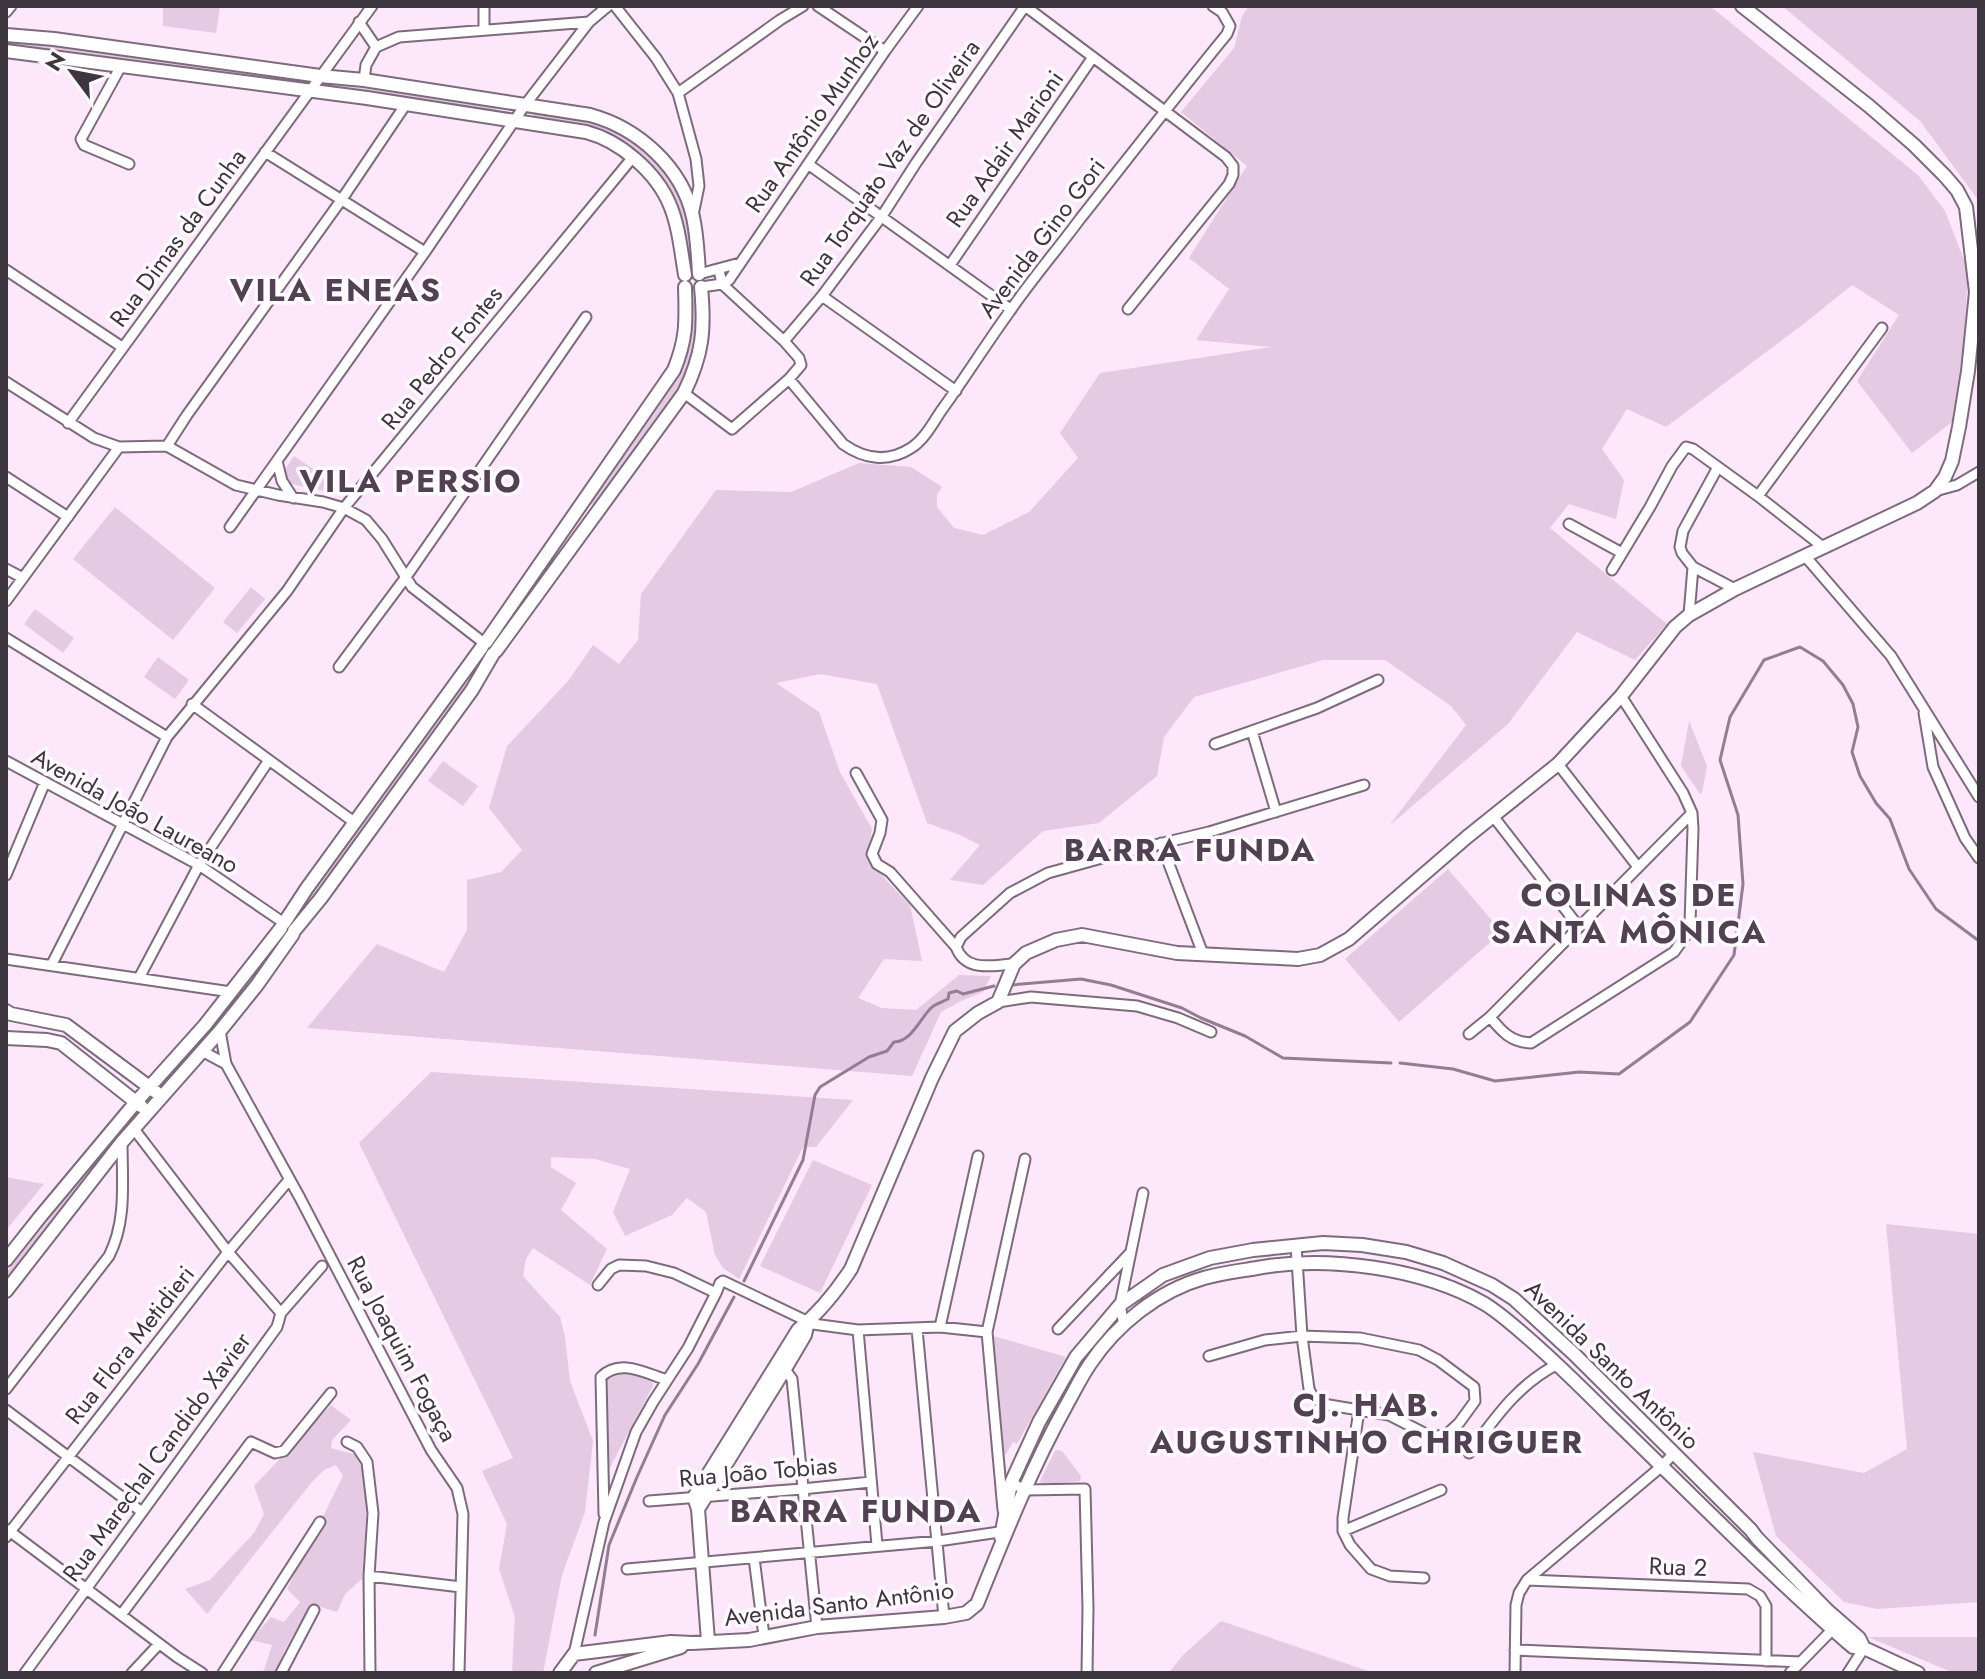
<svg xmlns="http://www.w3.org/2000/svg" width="1985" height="1679" font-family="Jost,sans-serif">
<rect width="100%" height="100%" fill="#fce7fb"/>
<path fill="#e5cae4" d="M163,6H220L216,33L163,26Z
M1249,6H1710L1918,175L1945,211L1968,270L1964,341L1952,422L1912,453L1857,381L1899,315L1852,285L1801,326L1666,427L1627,409L1602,449L1624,480L1616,519L1569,504L1550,528L1667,624L1635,660L1577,632L1508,724L1389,826L1466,725L1451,706L1385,660H1323L1194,697L1164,737L1157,776L1099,823L1043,831L983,885L950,880L980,845L960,835L927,823L877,684L820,674L776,683L819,712L840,772L872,829L867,860L910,905L922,961L884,959L858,998L882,1008L916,1010L959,975L991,976L983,992L961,1001L941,1012L912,1076L307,1028L377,944L444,972L467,930V880L501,872L522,850L489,808L507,746L568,681L593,645L619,664L638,640L641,594L716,490L791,492L859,463L911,467L942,487L937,495V507L954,528L983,535L1029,512L1078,458L1060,433L1100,373L1271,347L1196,340L1229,289L1189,258L1247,166L1181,112L1234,48L1242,16Z
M1782,6H1979V201L1920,121Z
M6,40L149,57L308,80L306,85L6,47Z
M326,81L338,85L499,107L496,110L325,88Z
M535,113C607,121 658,137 685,210C690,226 691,243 693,259L690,263H687L681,223L629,147L608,133L532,118Z
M699,298L695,353L684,380L596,503L592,505L590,503L628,443L653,414L677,376L688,347L691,299Z
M294,456L345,490L336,493L291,484L285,477V469Z
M115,507L215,588L173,640L73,559Z
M251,587L265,599L237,633L223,622Z
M35,609L74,638L63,653L24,624Z
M481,655L484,657V660L298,919L295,920L294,917Z
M158,657L189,680L175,699L144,677Z
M1689,721L1707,766L1702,793L1700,794L1681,766Z
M443,761L478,786L463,806L428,781Z
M1448,869L1502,932L1399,1022L1345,959Z
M431,1072L853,1100L816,1147H803L739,1279L723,1268L715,1255L706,1212L687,1198L672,1215L625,1236L613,1212L630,1169L595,1159L551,1157V1167L576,1183L561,1210L607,1249L590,1285L533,1248L526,1259L523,1276L560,1317L565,1337L570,1381L593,1441L585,1512L562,1575L543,1673H512L515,1617L499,1569L507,1524L482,1471L513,1458L359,1143Z
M139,1108L145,1113L6,1286V1273Z
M813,1160L872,1185L820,1293L760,1266Z
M6,1177L44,1184L6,1230Z
M1886,1224L1979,1234V1602L1877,1609L1844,1602L1776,1536L1753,1452L1864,1473L1907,1449Z
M990,1335L1066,1357L1017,1444L1013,1442L1006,1454L1000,1452Z
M621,1370L652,1378L653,1386L606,1475L605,1377Z
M331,1405L351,1420L332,1440L331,1448L360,1456C370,1497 365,1538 362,1579L345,1594L337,1612L311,1604L284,1651L276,1673H263L272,1645L251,1640L271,1617L284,1622L300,1602L287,1589L343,1476L336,1465L324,1470L311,1483L207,1614L185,1589L210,1580L254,1533L264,1514L254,1486Z
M1057,1450L1062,1451L1081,1476L1080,1481L1045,1485L1041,1483L1040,1481L1055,1451Z
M1221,1621L1374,1673H1375H1169L1182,1656Z
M1868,1637H1979V1673H1954Z"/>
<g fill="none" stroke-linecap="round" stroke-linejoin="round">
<path stroke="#947d93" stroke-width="3" d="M1011,985L1081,979L1111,985L1182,1008L1201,1018L1245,1036L1283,1058L1391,1063
M1400,1063L1453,1069L1495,1081L1579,1072L1619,1074L1690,1022L1734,955L1743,884L1738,815L1720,760L1730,717L1764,660L1800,647L1823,661L1843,685L1853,704L1858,727L1852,752L1860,776L1876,803L1890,819L1909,869L1936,909L1979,941
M744,1281L803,1160L815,1095L820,1087L869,1057L887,1051L894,1042C912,1041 919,1020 931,1008C935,1004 942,1002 948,999L949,993L957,991L963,994L994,986
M595,1635L609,1545L637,1477L665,1415L698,1364L734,1297"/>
<defs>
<path id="street" d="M484,6V30
M615,6L656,58L678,93L696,159L699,186L693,215
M818,6L885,51
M1025,6L1226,157L1233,166V175L1229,184L1128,309
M6,12L11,6
M359,22L376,47
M376,47L399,37L589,22
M121,66L81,139L84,145L129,164
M364,80L366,65L376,47
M678,93L780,20L803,6
M265,152L425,252
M808,164L1010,309
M950,265L1093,57
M6,270L122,347
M699,274L740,263
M701,287L722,284L729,280L885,51L918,6
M822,296L956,391
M784,341L822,296L882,216L916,163L1025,6
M789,379L843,444C864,459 888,463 911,448C924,440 933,423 941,411C965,378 986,344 1010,311C1032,279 1057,250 1080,219C1129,157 1177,95 1227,34L1230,26L1222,12L1213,6
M6,382L94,438L119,447L167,446L236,485L278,495L323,502L344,508L366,520L382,539L412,587L484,643
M684,393L732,429L789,379L801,365L799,358L784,341L722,284L719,270
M68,423L372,6
M167,446L187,415L342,199L406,104
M277,461L282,481L293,498
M1718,467L1683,531L1680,547L1682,553L1693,567L1735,589
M6,477L68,517
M1935,491L1957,485L1979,472
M1758,496L1882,328
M1569,524L1622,553
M230,527L425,252L525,105L589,22L608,6
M1805,556L1891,656L1979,797
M6,569L23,578
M1612,570L1650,507L1672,466L1686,447L1693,449L1758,496L1823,547
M6,601L119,447
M1689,615L1693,567
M6,638L167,737
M339,667L406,577L586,317
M192,704L354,822
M1924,713L1933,767L1965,838L1979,858
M1252,731L1276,812
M1215,744L1317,708L1378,680
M6,761L199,865L284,923
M1558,764L1638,867
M856,773L882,820L880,833L872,854L877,864L890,872L956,947
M1493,816L1579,927
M1161,843L1203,954
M6,875L45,782
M6,959L231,992
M52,964L167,737L287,591L344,508L633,157
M1014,964C992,965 966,973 956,947L961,937L1010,893L1048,873L1113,855L1209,832L1364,785
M139,978L199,865L269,760
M998,1002L1031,997L1137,1006L1178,1018L1211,1032
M1490,1017C1502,1032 1511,1042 1531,1043L1674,952L1687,934L1690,923L1693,829L1692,813L1683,793L1621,696
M220,1031L226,1064L300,1198L431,1450L457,1488L463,1514L459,1673
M1469,1034L1490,1017L1692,813
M202,1051L226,1064
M134,1129L228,1252L281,1313
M598,1285L611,1269L619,1265L646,1266L674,1273L716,1293L720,1283L723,1281L813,1324L858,1330L940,1327L987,1332
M1124,1325L1120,1305L1143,1193
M940,1327L978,1156
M917,1329L944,1617
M1058,1329L1130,1253
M858,1330L877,1545
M1209,1356L1265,1340L1302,1336L1360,1338L1419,1350L1438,1360L1474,1387L1475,1401L1459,1423L1446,1435L1437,1436H1430L1389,1415L1323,1404L1313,1397L1309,1389L1302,1336L1296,1245
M783,1367L792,1379L817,1627
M6,1389L109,1256C127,1221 122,1181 122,1142
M6,1410L142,1512
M1359,1410L1343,1518V1531L1350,1545L1371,1569L1390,1576L1424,1578
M347,1442L357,1447L367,1462L373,1513L369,1576L370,1673
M1469,1453C1495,1418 1518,1384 1558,1364
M1011,1483L1026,1490L1085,1489L1088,1608L1087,1673
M649,1501L802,1489L871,1482
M1003,1510L987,1332L1025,1159
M604,1514L601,1377C620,1358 645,1373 667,1380
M8,1530L177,1657L202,1673
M1343,1531L1441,1490
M6,1537L228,1252L289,1180
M754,1558L764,1636
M627,1569L938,1541L1006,1531
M369,1576L461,1587
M1527,1580L1748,1589L1760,1596L1766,1606V1661
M121,1615L251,1442L275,1453L284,1451L331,1393
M1515,1650L1801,1662
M574,1654L604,1522L636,1432L653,1402L688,1348L716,1293
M25,1673L277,1327L281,1313L322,1266
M132,1673L159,1644
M223,1673L320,1522
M281,1673L314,1610
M1515,1673L1516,1605L1519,1593L1527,1580L1662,1466L1674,1453
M1790,1673L1832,1630
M1848,1673L1864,1648"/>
<path id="secondary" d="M6,35L54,39L320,76L364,80L590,115C638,128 682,167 693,217C697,235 698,255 699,274
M6,51L367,98L586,132C605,137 619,145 635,159C676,194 677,225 685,275
M486,642L674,370C687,338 686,321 685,287
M496,651L684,393C703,354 705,329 701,287
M284,923L307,888L482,647
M294,931L321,898L472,690L493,654
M6,1011L11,1014L66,1025L156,1092
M6,1038L47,1040L61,1043L141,1106
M6,1260L40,1217L136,1102L205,1025L281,928
M6,1291L122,1142L220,1031L257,985L293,934
M698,1509L785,1369L805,1335L808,1322
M1001,1537L1011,1483L1039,1422L1076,1357L1120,1305L1163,1275L1210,1258L1253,1250L1323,1243L1362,1245L1406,1252L1443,1263L1492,1285L1514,1299L1574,1354L1751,1530L1757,1538L1827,1610L1859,1638L1864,1648
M708,1641L698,1509L694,1497L798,1330C820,1312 836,1292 851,1269L932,1078L955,1031L978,1013L998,1002L1014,964L1026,953L1056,940L1082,935L1177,953L1298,959L1320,955L1349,939L1467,837L1558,764L1621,696L1675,627L1689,615L1735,589L1917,503L1935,491L1945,477L1952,461L1959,427L1968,371L1976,292L1966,207L1957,190L1945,176L1914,145L1869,106L1742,6
M560,1673L574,1654L671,1642L692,1643L749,1640L817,1627L944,1617L966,1613L977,1604C1004,1537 1031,1469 1066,1406C1074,1392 1081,1377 1090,1364C1116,1325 1158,1291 1204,1278C1221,1273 1239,1271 1257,1268C1327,1255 1423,1268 1485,1304C1501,1314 1514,1326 1528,1338C1557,1363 1584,1390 1611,1417C1689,1492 1765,1570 1847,1642L1853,1647L1864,1648L1918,1673
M596,1673L681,1647"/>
</defs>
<use href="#street" stroke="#7d6b7d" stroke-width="13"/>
<use href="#secondary" stroke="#7d6b7d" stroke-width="16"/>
<use href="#street" stroke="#fff" stroke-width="9"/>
<use href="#secondary" stroke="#fff" stroke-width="12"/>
</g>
<g text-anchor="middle" stroke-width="7" stroke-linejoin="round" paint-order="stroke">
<g font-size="24" fill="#3e363e" stroke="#fffafe">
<text transform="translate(812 123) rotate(-55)" y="8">Rua Antônio Munhoz</text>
<text transform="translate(1005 149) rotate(-55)" y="8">Rua Adair Marioni</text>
<text transform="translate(890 163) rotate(-55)" y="8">Rua Torquato Vaz de Oliveira</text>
<text transform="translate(178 238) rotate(-54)" y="8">Rua Dimas da Cunha</text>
<text transform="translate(1042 238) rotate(-53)" y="8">Avenida Gino Gori</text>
<text transform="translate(442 358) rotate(-51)" y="8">Rua Pedro Fontes</text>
<text transform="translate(135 811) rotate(29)" y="8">Avenida João Laureano</text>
<text transform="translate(130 1345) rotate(-52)" y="8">Rua Flora Metidieri</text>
<text transform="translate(402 1349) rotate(62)" y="8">Rua Joaquim Fogaça</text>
<text transform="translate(1612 1365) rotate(44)" y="8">Avenida Santo Antônio</text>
<text transform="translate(157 1457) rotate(-54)" y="8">Rua Marechal Candido Xavier</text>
<text transform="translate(758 1472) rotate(-5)" y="8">Rua João Tobias</text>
<text transform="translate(1678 1567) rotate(2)" y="8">Rua 2</text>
<text transform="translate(839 1604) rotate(-7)" y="8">Avenida Santo Antônio</text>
</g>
<g font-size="32" font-weight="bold" letter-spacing="2" fill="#524152" stroke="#fffafe">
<text x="336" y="301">VILA ENEAS</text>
<text x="411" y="492">VILA PERSIO</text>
<text x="1190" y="861">BARRA FUNDA</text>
<text x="1629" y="906">COLINAS DE<tspan x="1629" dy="37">SANTA MÔNICA</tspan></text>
<text x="1367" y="1416">CJ. HAB.<tspan x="1367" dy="37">AUGUSTINHO CHRIGUER</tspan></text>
<text x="856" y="1522">BARRA FUNDA</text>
</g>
</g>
<rect width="1985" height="1679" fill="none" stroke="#3e363e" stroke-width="16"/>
<g transform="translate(72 72) rotate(302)" stroke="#fffafe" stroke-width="6" paint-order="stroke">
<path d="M0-6L14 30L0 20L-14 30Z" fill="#3e363e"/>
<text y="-12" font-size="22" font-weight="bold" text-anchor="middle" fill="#3e363e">N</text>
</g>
</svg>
